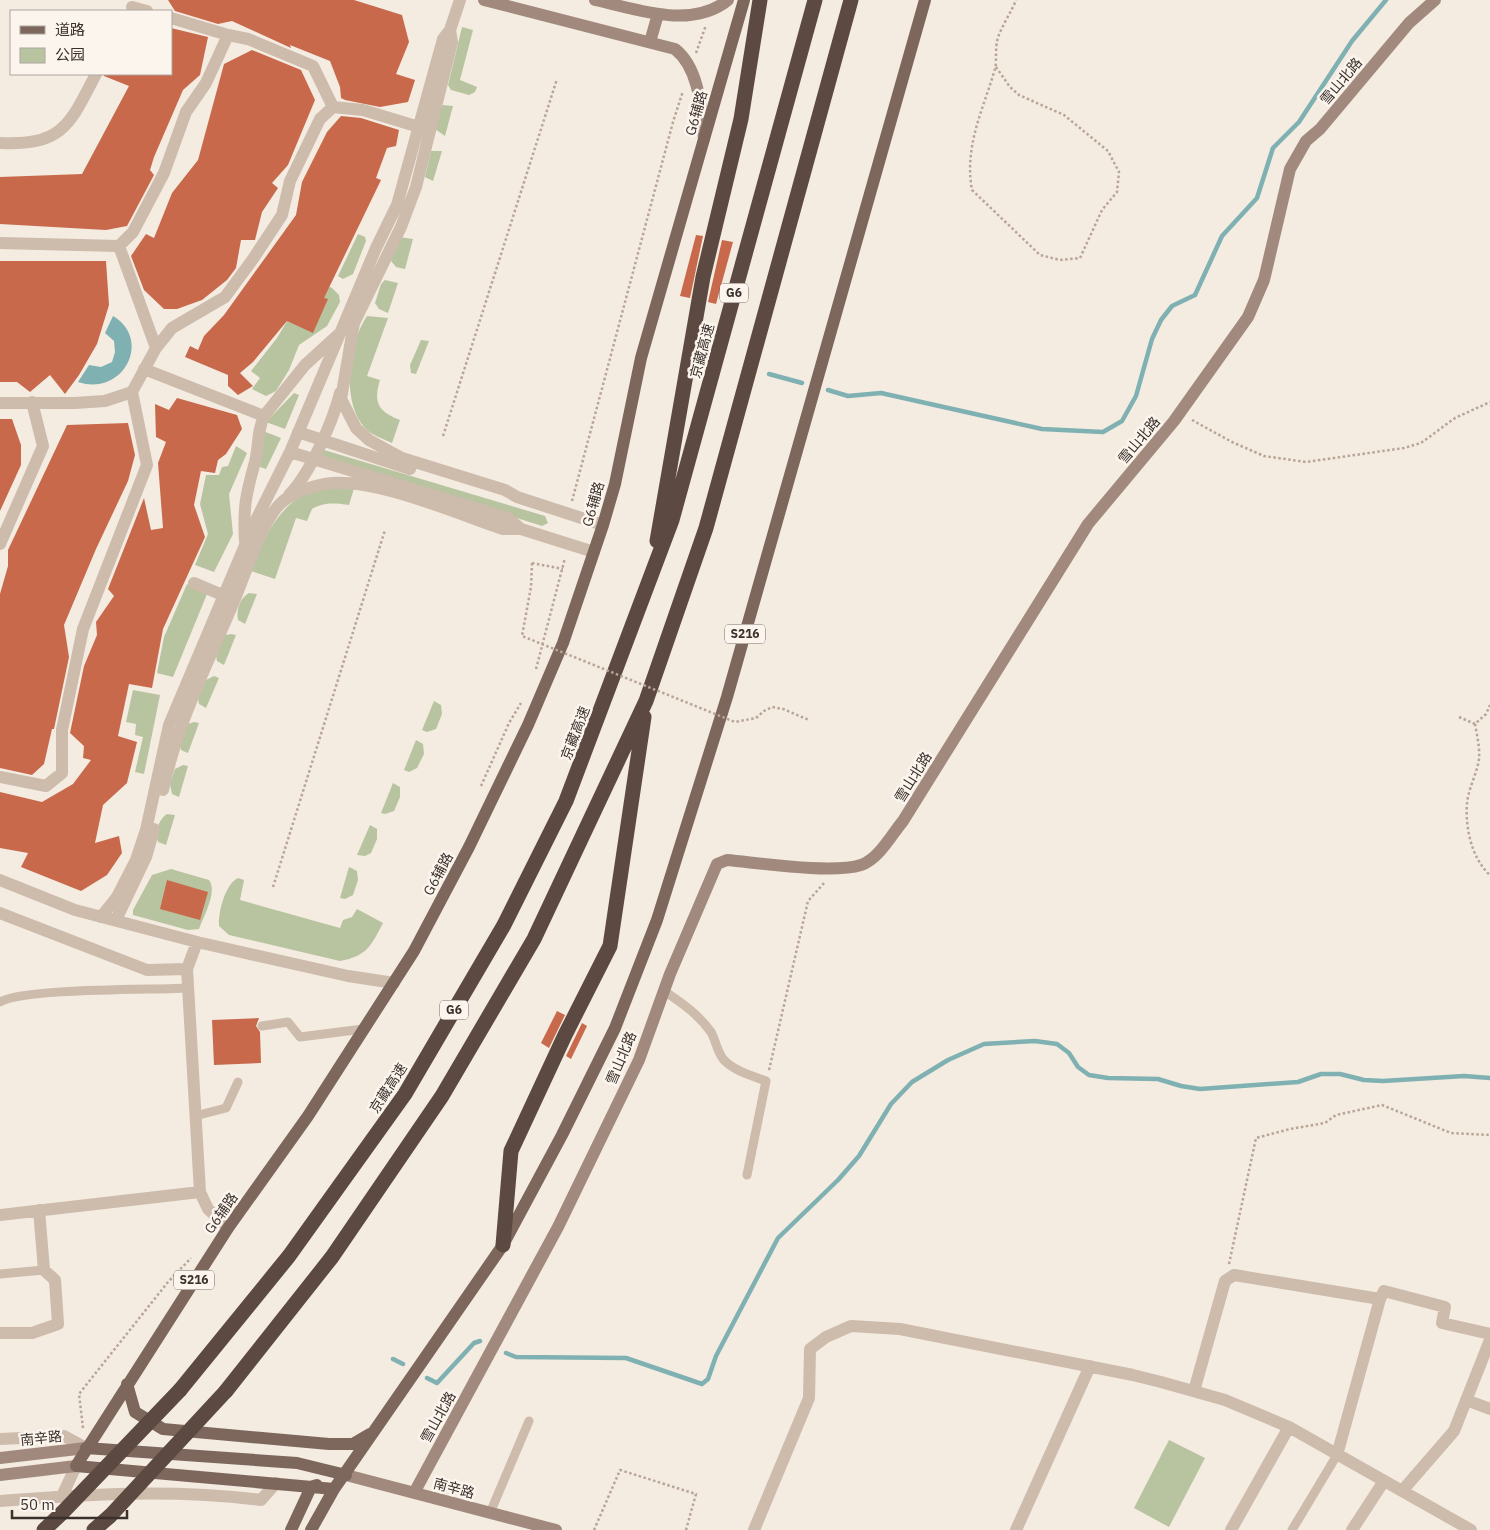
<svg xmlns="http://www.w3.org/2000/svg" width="1490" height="1530" font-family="'IBM Plex Sans','Noto Sans SC',sans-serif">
<rect width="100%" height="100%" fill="#f4ebe1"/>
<path fill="#b8c4a0" d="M462,27L473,30L460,80L477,87L475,92L469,95L451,90L448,85Z
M443,105L453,106L445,136L435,129L439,109Z
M431,151H442L433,181L425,177Z
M358,234L365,237L366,241L353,274L343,279L338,276Z
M399,237L413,239L405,269L396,267L391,261Z
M385,280L398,283L388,313L379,309L375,303L381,284Z
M331,287L339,295L340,302L327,326L299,345L289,370L276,391L266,396L252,389L260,378L251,371L277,338L305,291Z
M367,316L388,318L367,376L380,380C373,403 378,411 400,420L392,443C384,439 371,435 365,428C341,402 348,344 367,316Z
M421,340L429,341L416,374L411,373L410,365Z
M294,393L299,395L285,429L266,422Z
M263,431L281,438L266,469L260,467Z
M236,446L247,453L229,494L233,534L214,572L195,565L208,534L200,504L206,475H219L222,467L228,466Z
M324,450L545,516L548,523L542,526L323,457L321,456Z
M355,485L349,505C336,503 323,502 312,509L307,521L296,518L275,579L251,571C263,540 280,499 317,490C329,487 343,487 355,485Z
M187,584L207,594L173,677L157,673L164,637Z
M249,593L257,594L245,624L238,620C236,610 240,598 249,593Z
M231,634L236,635L224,665L217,661L216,655L225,635Z
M214,676L219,678L206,708L199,704L198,698L206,680Z
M133,690L160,695L144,774L135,772L143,737L135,735L136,724L126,722Z
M434,701L441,705L442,714L436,729L427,732L422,730Z
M194,722L199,723L188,753L181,750L180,744L188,724Z
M416,740L423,744L424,754L417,768L409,772L404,770Z
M183,765L188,766L179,797L172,794L170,784L175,769Z
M393,783L400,787V797L394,811L385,814L381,813Z
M167,814L175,815L166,845L158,842C155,832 158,820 167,814Z
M370,825L377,829V839L371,853L365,856L357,855Z
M349,867L357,871L358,880L353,895L345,899L340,898Z
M171,869L209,880C218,892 203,917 199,929L188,930L133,915V910L152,875Z
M238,878L244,880L240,900L340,928L343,920L352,917L357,909L383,923C371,946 367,956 340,961L229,935L219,926C218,913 225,884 238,878Z
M1169,1440L1205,1458L1169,1527L1134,1508Z"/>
<path fill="#7fb0b2" d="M113,316C153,340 123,397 78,382L89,365L101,367L112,362L115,352L114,341L105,333Z"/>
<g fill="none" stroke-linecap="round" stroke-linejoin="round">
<path stroke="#7fb0b2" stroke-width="4.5" d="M769,374L802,383
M828,390L848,396L881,393L1042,429L1103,432L1122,421L1136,396L1152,339L1161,320L1172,306L1195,295L1222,236L1257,198L1273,148L1299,122L1352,41L1386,0
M506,1353L516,1357L626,1358L702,1384L708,1379L716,1356L778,1238L838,1180L859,1156L891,1104L912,1082L948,1060L984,1044L1035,1041L1057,1044L1069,1053L1078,1067L1089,1075L1108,1078L1158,1079L1181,1086L1200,1089L1298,1082L1321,1074H1340L1364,1080L1383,1081L1464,1076L1490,1078
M393,1359L403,1364
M427,1378L437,1383L474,1343L480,1341"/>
</g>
<path fill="#c8694b" d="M168,0H354L402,15L409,42L396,74L415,80L408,102L380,107L345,100L341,98L340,87L330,61L290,45L291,48L232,21L218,24L175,11Z
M171,28L208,37L200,75L183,90L154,157L150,170L154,175L127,226L106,230L0,224V177L82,174L129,86L104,76V74H171Z
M252,50L301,70L315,100L288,165L272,183L278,188L262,212L255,240H241L236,268L227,280L202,300L177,309H164L144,290L131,256L146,234L154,238L172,193L198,160L224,64Z
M341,116L361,118L399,130L396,146L387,148L376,178L381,180L324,298L328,299L313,333L287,321L253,362L240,373L253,386L238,395L228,386V375L185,357L190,346L198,350L204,336L224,315L296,215L302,182L327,132Z
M696,235L703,236L690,298L680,296Z
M722,240L733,242L716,304L708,302Z
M0,261H106L109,305L97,344L79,375L65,394L50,375L30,392L17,382H0Z
M177,398L237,415L242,429L226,454L218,460L215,473L201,471L194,505L205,537L163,629L152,688L129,684L118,736L137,742L127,783L103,805L95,843L119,836L122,853L107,875L81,891L21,867L28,853L0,848V792L42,802L73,784L91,760L83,758L84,746L70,733L84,666L97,635L96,622L114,596L108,589L144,498L151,530L163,528L158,463L166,442L156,437L155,404L169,410Z
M0,419H12L21,445V465L0,511Z
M128,423L135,455L128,481L96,549L64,625L69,657L54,729H52L44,764L32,775L0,768V594L8,566V550L67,425Z
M167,880L208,892L200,920L160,909Z
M557,1011L565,1015L549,1048L541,1043Z
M259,1018L256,1026L260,1032L261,1063L214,1065L212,1020Z
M582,1023L587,1026L571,1059L566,1056Z"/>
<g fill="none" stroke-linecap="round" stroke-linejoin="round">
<path stroke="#b9a596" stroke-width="2.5" stroke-dasharray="2.5 2.5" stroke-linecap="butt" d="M696,53L706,25
M996,67L1010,87L1019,95L1064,115L1108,151L1119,172L1117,192L1102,210L1080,258L1060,260L1040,255L972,190C964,146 983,110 995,69C997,61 995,51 997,42C998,32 1012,11 1016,0
M1192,420L1232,442L1264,456L1306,462L1404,448L1421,443L1455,418L1490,402
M443,436L557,79
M572,501L673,122L683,91
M532,563L563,569
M536,669L565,558
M1459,717L1475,724L1486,714L1490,705
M1475,724C1477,735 1480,748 1479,759C1477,774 1468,789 1467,804C1465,828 1472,859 1490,875
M481,786L509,723L521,703
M273,887L385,530
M769,1070L808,901L825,882
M1229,1264L1256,1138L1290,1129L1325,1123L1336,1115L1382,1105L1451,1133L1490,1135
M83,1428L79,1394L168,1282L191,1258
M594,1530L620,1470L696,1494L686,1530"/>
<path stroke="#cdbbac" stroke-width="9" d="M664,991C682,1003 698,1014 711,1032C716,1041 717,1052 724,1060C734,1071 753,1076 766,1081L747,1175
M0,1002C23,988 153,990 188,988
M262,1026L288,1022L300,1037L363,1029
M195,1116L226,1108L238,1082
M0,1274L44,1270
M490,1513L529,1421
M1292,1530L1337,1455"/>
<path stroke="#cdbbac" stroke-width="12" d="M132,7L147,11
M171,18L228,35
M450,30L452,42L416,187L401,227L354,323L341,399L356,428L369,440L387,450L402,458L505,490L517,497L603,525
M0,143C63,146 70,124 96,74
M0,243L119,246
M156,348L119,246L133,232L164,173L186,112L206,83L228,35L248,39L313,66L333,107
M144,369L264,416
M0,403H75L105,401L132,392
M298,432L410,469
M290,452L508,518L521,529
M289,495C310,474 333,421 340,393
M245,542C243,507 246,494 255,462C259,446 257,431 264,416L305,365L339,334
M0,544L43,446L32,402
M194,583L232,599
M0,777L46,786L62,773V730L83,629L147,465L132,392L156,348L172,328L225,297L253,259L282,215L290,181L320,119L333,107L363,110L419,127
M163,790C178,721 208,663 235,599C245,574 262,522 280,504C291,493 310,487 325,484C369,475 458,514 503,529H521L594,552
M0,880L75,910L197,942L348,976L394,983
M0,913L147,970L187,969
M101,917L117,897L136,860L146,830L169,725L254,524L290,452L376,248L397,205L443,39L450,30L460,0
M116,920L146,857L154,829
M197,942L187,969L200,1192L208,1209L228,1228
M0,1215L200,1192
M1380,1299L1384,1291L1445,1307L1442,1323L1490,1334
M0,1333H32L58,1324L55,1280L44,1270L39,1210
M1194,1391L1225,1281L1234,1275L1380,1299L1337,1455
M1466,1400L1490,1409
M0,1439L64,1436L86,1448
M1402,1491L1454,1431L1490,1340
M62,1496L76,1466
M0,1501C89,1494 173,1489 261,1500L276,1483
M754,1530L809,1398L810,1349L826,1337L851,1326L900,1329L1133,1375L1161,1382L1225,1400L1289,1427L1471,1530
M1016,1530L1090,1366
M1231,1530L1289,1427
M1352,1530L1384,1481"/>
<path stroke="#a18a7d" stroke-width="12" d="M484,0L675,49C700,69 701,109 704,139
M595,0C636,9 691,30 728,0
M650,42L658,14
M0,1458L86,1448
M0,1475L76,1466
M346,1475L556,1530
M414,1493L558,1227L639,1060L670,974L717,864L727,860C760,863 832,874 861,865C879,859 892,834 903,821L1088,524L1174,421L1248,317L1264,280L1290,169L1306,141L1320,129L1409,23L1435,0"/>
<path stroke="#7d675c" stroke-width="12" d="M127,1384L135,1412L163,1429L329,1444H353L370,1434
M86,1448L297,1463L346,1475
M334,1489L76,1466L228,1228L308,1116L414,951L469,847L528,725L563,643L603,525L615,484L641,358L744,0
M291,1530L311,1487L317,1485
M311,1530L334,1489L503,1245L562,1135L615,1028L657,920L727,697L925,0"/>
<path stroke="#5c4a42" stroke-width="15" d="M657,541L703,277L741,119L760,0
M503,1245L511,1151L565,1035L610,946L644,717
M180,1390L289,1256L405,1094L504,925L566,801L672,520L815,0
M226,1391L332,1257L442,1096L534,939L646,701L706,528L851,0
M44,1530L62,1513
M94,1530L110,1516"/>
<path stroke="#b9a596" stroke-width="2.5" stroke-dasharray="2.5 2.5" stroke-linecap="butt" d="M532,563L531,587L522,636L735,722L756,718L764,711L772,707L783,709L809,720"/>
<path stroke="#5c4a42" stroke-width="15" d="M62,1513L180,1390
M110,1516L226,1391"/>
</g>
<g text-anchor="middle" stroke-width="5" stroke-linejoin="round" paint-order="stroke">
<g fill="#fbf5ee" stroke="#756b66" stroke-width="1">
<rect x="720" y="283.5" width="28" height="19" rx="4"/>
<rect x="725" y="624.5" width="40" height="19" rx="4"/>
<rect x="440" y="1000.5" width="28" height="19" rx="4"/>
<rect x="174" y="1270.5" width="40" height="19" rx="4"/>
</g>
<g font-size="12" font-weight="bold" fill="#3b302b">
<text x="734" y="297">G6</text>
<text x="745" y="638">S216</text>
<text x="454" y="1014">G6</text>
<text x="194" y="1284">S216</text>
</g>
<g font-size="14" fill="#3b302b" stroke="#fbf5ee">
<text transform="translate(1341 81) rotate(-50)" y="5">雪山北路</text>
<text transform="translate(696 113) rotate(-74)" y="5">G6辅路</text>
<text transform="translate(702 351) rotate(-75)" y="5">京藏高速</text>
<text transform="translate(1139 440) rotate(-50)" y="5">雪山北路</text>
<text transform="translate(593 504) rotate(-74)" y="5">G6辅路</text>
<text transform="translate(575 733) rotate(-69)" y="5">京藏高速</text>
<text transform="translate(913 777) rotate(-58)" y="5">雪山北路</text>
<text transform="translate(438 874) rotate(-62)" y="5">G6辅路</text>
<text transform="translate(621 1058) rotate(-67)" y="5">雪山北路</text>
<text transform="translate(388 1088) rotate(-57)" y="5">京藏高速</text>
<text transform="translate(221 1213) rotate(-55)" y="5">G6辅路</text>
<text transform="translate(438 1417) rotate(-61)" y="5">雪山北路</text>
<text transform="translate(41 1438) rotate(-6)" y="5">南辛路</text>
<text transform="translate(454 1488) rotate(15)" y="5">南辛路</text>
</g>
</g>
<rect x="10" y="10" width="162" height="65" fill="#fbf5ee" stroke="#aea6a0"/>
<rect x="20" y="26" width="25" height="8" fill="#7d675c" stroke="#aea6a0"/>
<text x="55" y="35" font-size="15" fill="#3b302b">道路</text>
<rect x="20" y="48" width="25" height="15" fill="#b8c4a0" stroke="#aea6a0"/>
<text x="55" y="60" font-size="15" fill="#3b302b">公园</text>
<path d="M12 1510v8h115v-8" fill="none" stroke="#3b302b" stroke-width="2.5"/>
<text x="20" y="1510" font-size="15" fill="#3b302b" stroke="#fbf5ee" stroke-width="4" paint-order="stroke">50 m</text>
</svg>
